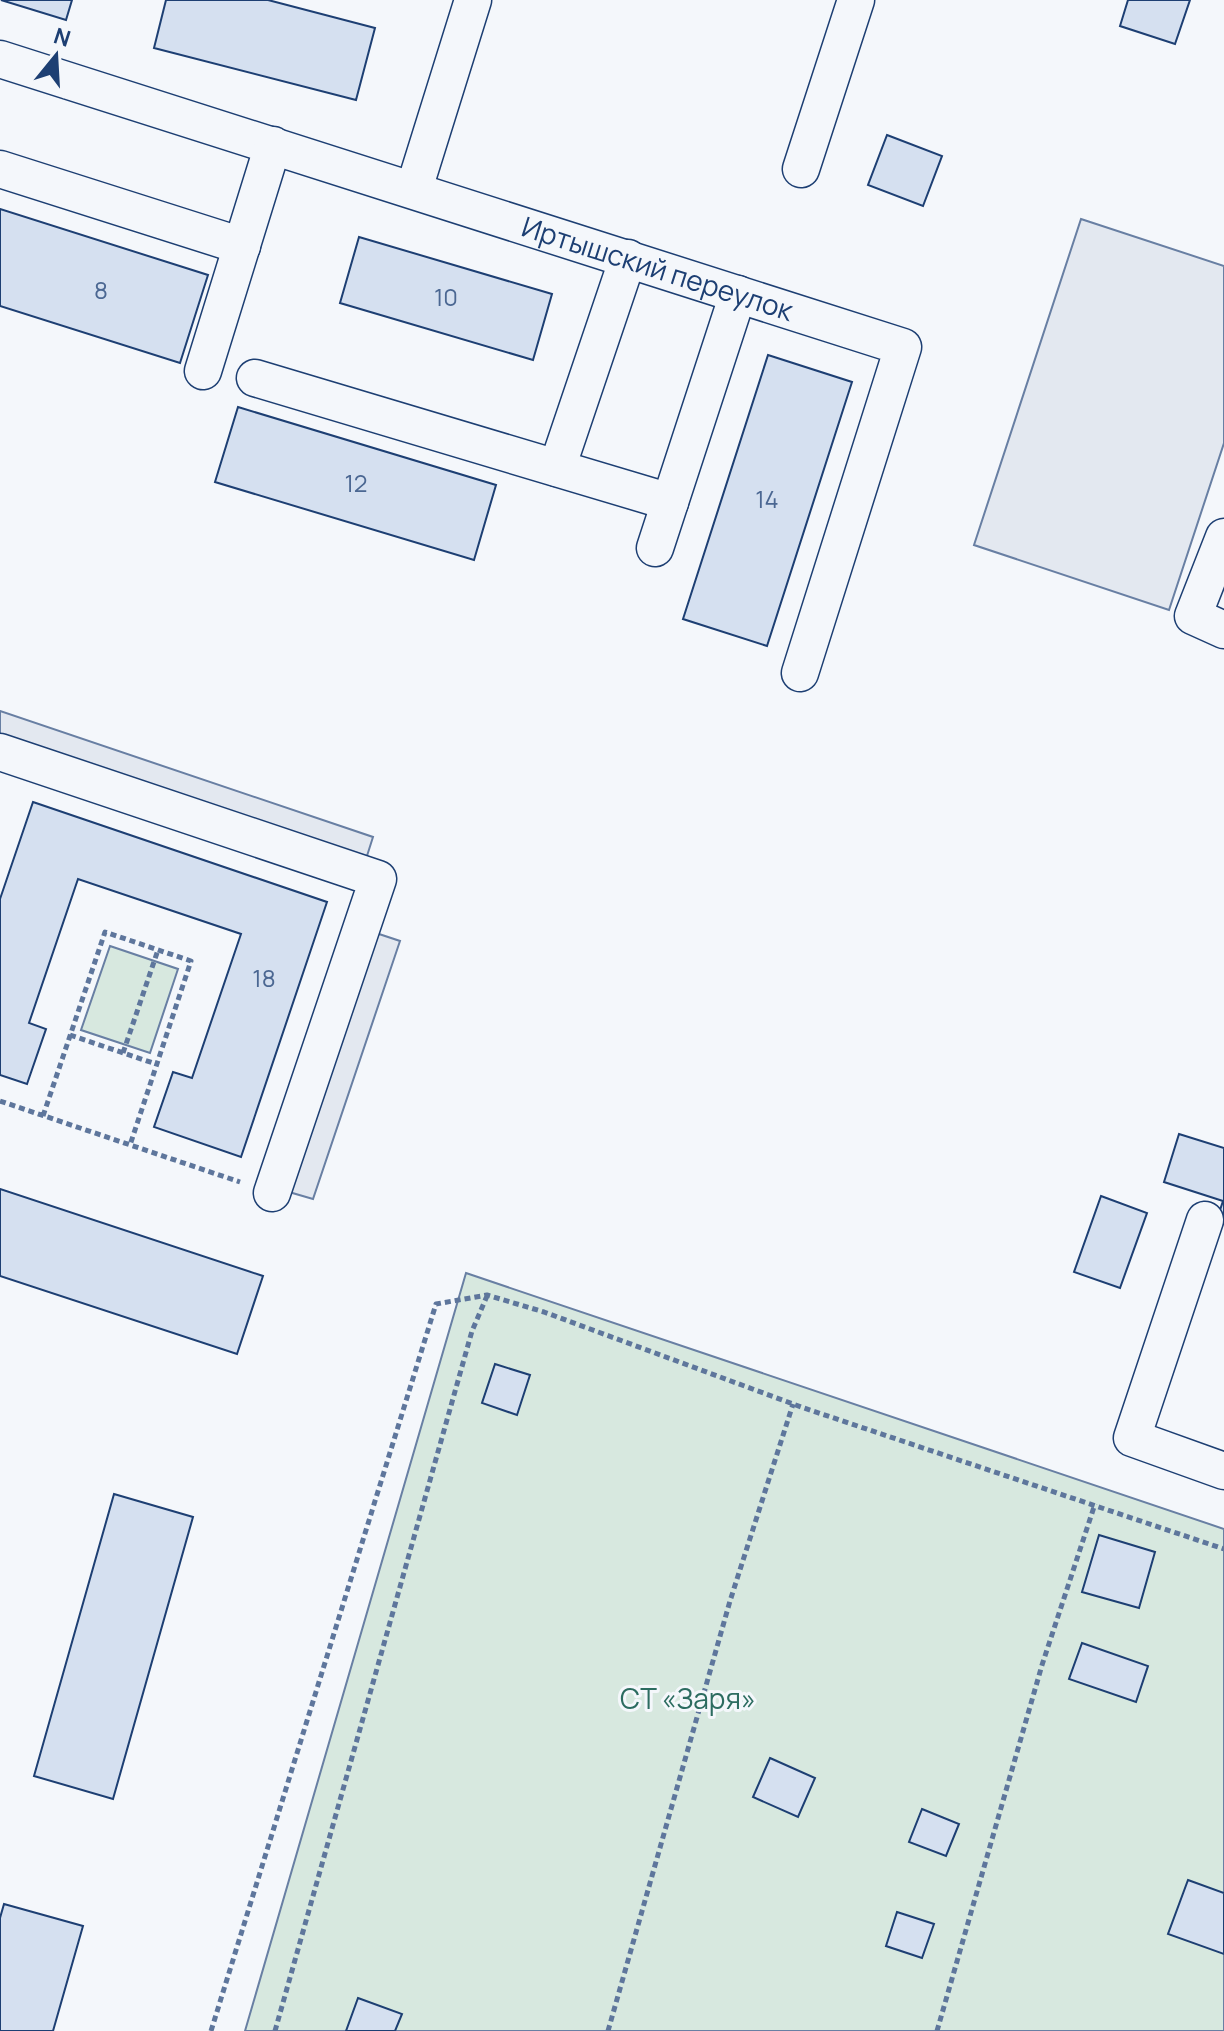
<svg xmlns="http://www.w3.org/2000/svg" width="1224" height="2031" font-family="Manrope,sans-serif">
<rect width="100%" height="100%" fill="#f4f7fb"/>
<path fill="#d7e8df" stroke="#687fa3" stroke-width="2" d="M110,946L178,969L150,1053L81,1030Z
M466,1273L1224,1529V2031H245Z"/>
<path fill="#e3e8f0" stroke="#687fa3" stroke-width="2" d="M1081,219L1224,266V443L1169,610L974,545Z
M0,711L373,837L366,859L0,735Z
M376,933L400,941L313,1199L289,1192Z"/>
<path fill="#d5e0f0" stroke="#1d3f73" stroke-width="2" d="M1,0H72L66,20Z
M166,0H268L375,28L356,100L154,48Z
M1128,0H1190L1175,44L1120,26Z
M887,135L942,156L923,206L868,185Z
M0,209L208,275L180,363L0,306Z
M359,237L552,294L533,360L340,303Z
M768,355L852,382L767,646L683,619Z
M238,407L496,485L474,560L215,482Z
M33,802L327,902L241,1157L154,1127L173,1072L192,1078L241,934L78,879L29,1023L46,1029L27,1084L0,1075V899Z
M1179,1134L1224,1148V1218L1218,1216L1223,1201L1164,1182Z
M0,1189L263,1276L237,1354L0,1276Z
M1101,1196L1147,1213L1120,1288L1074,1272Z
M495,1364L530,1375L517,1415L482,1403Z
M114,1494L193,1517L113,1799L34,1776Z
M1099,1535L1155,1552L1139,1608L1082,1592Z
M1082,1643L1148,1666L1136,1702L1069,1679Z
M770,1758L815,1778L798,1817L753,1797Z
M922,1809L959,1824L946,1856L909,1842Z
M1188,1880L1224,1893V1954L1168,1934Z
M4,1904L83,1926L53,2031H0V1918Z
M897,1912L934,1924L922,1958L886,1946Z
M358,1998L402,2014L395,2031H346Z"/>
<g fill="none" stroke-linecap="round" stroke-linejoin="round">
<defs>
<g id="minor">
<path id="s1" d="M0,59L903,347L800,673"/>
<path d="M0,169L242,246"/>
<path d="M801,169L856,0"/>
<path d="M414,189L473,0"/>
<path d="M203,371L273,145"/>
<path d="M255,378L670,502"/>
<path d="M557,468L628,258"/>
<path d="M1224,537L1193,616L1224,630"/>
<path d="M655,548L738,294"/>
<path d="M0,752L378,879L272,1193"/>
<path d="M1205,1220L1132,1438L1224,1471"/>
</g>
</defs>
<use href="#minor" stroke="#1d3f73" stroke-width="39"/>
<path stroke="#5e769c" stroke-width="5" stroke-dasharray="6 4" stroke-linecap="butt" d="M70,1035L156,1064
M123,1053L158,950
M0,1101L240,1182
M43,1116L105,932L191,961L130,1145
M211,2031L436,1304L487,1295L544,1312L804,1408L1224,1549
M275,2031L472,1331L487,1296
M608,2031L730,1601L793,1404
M937,2031L1042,1665L1095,1504"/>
<use href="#minor" stroke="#f4f7fb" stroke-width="36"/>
</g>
<g text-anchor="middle" stroke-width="6" stroke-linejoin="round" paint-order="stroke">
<g font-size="24" fill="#4b6792">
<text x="101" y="299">8</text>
<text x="446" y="306">10</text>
<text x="356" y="492">12</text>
<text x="767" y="508">14</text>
<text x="264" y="987">18</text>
</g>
<g font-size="28" fill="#1d3f73" stroke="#f4f7fb">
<text dy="10" stroke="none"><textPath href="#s1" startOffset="690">Иртышский переулок</textPath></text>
</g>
<g font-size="28" fill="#2c6c60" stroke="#f4f7fb">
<text x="688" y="1709">СТ «Заря»</text>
</g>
</g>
<g transform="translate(56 56) rotate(18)" stroke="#f4f7fb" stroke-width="6" paint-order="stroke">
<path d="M0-6L14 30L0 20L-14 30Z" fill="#1d3f73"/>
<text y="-12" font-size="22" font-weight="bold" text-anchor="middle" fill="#1d3f73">N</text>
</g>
</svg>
